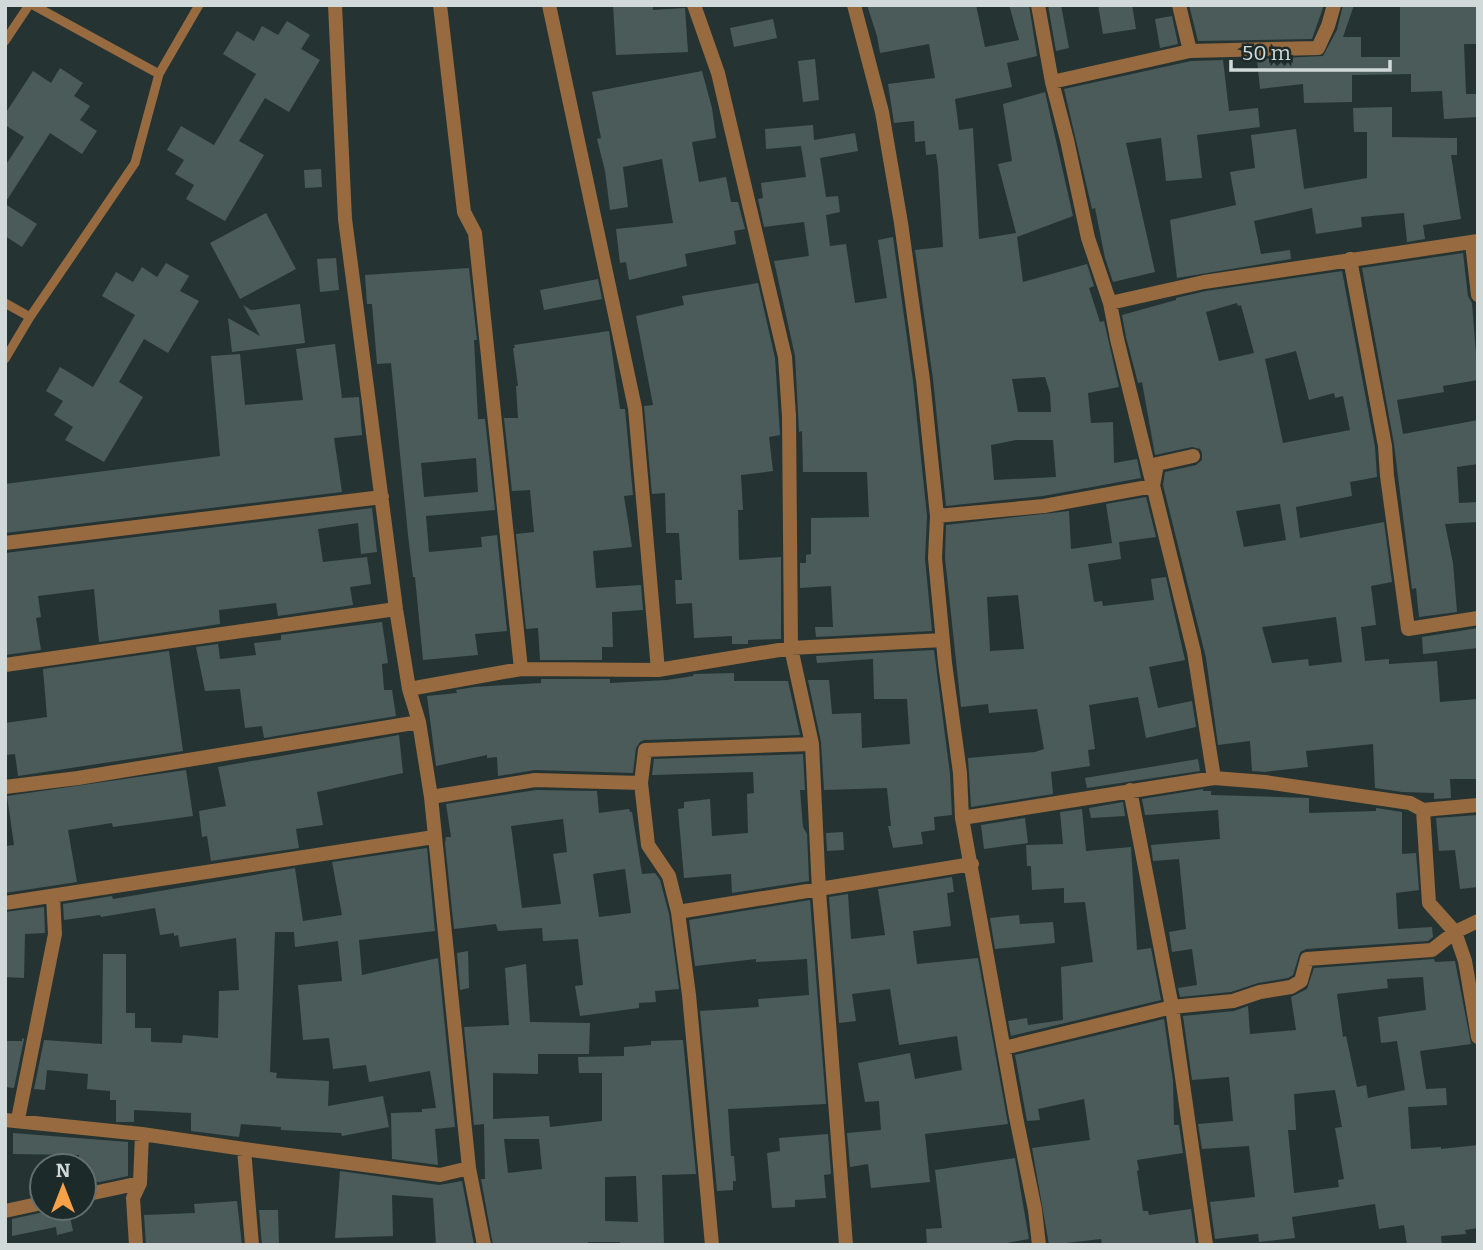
<svg xmlns="http://www.w3.org/2000/svg" width="1483" height="1250" font-family="Bitter,serif">
<rect width="100%" height="100%" fill="#253433"/>
<path fill="#4b5b5a" fill-rule="evenodd" d="M613,5H653V10L685,8L688,52L616,55Z
M867,5H976L985,47L1019,40L1009,5H1029L1037,56L1007,63L1012,87L955,99L959,130L973,128L979,239L1016,233L998,164L1012,161L1003,104L1045,92L1073,216L1017,237L1023,282L1087,264L1094,286L1089,288L1100,322L1104,321L1119,387L1088,393L1091,423L1113,422L1114,463L1137,459L1141,478L1043,496L946,506L933,379L915,250L943,247L938,167L936,154L926,155L925,141L915,142L914,121L894,123L888,84L935,78L929,44L880,53L877,36ZM1045,377L1050,393L1051,412H1018L1012,379ZM1016,440H1053L1056,477L994,480L991,445Z
M1048,5H1061L1069,48L1056,51Z
M1098,5H1132L1136,29L1103,34Z
M1189,5H1324L1312,39L1198,41Z
M1343,5H1354L1343,37H1361V57H1400V5H1476L1478,44H1464L1466,94H1478V117L1444,119L1442,91L1411,92V74L1352,75V102L1304,103L1303,84L1260,89L1257,59L1323,56L1337,30Z
M1172,16L1178,44L1160,48L1155,19Z
M773,19L777,38L734,47L730,28Z
M287,21L310,35L301,49L320,60L289,112L265,98L239,141L264,155L225,221L186,199L194,185L175,174L184,160L167,150L181,126L214,145L256,74L223,54L237,31L254,41L262,26L278,35Z
M815,59L819,100L803,102L798,61Z
M1223,60L1229,111L1258,108L1260,127L1197,135L1202,178L1166,181L1161,138L1126,143L1155,272L1113,282L1105,258L1095,208L1092,209L1064,89L1191,61Z
M60,68L83,83L74,96L90,106L80,120L97,131L82,154L50,133L5,203V166L24,137L5,125V114L33,71L51,83Z
M702,71L712,108L716,138L692,142L699,182L726,177L731,202H738L745,229L734,231L736,244L685,254L687,266L629,280L626,262L620,263L616,229L673,223L662,159L623,167L628,207L610,210L605,171L597,139L601,138L592,92Z
M1392,107V137L1457,138V155H1451L1461,219L1423,225L1425,239L1407,242L1404,213L1361,217L1362,227L1316,234L1312,208L1254,221L1261,254L1290,250L1291,259L1177,278L1170,220L1236,205L1230,172L1255,168L1251,135L1296,129L1304,189L1367,178V132H1354L1353,108Z
M813,125L814,140L855,133L858,151L820,158L826,197L838,196L840,212L826,215L830,246L846,244L855,303L887,298L878,240L893,237L913,381L927,516L925,559L932,631L816,637L815,627H833L831,586L800,588V563H806V555L811,554V518L869,517L867,472H803L802,431L799,432L795,356L774,261L809,256L804,222L764,227L758,199L763,198L761,183L806,177L801,146L766,149L765,129Z
M321,169L322,187L305,188L304,170Z
M5,204L37,224L22,247L5,236Z
M266,213L296,269L240,299L210,243Z
M1463,253L1468,296L1472,303L1478,380L1443,386L1444,392L1397,400L1403,434L1478,420V464L1457,467L1459,503L1478,502V522L1445,524L1453,563L1457,612L1419,617L1416,588L1412,589L1394,444L1362,268Z
M336,258L339,290L320,292L317,259Z
M166,263L189,276L180,291L199,301L168,353L144,339L119,382L143,397L104,462L65,440L73,427L54,415L63,401L46,391L60,367L93,387L135,315L102,296L116,272L133,282L142,267L157,277Z
M469,268L477,340H474L478,419H485L495,510L426,516L429,552L482,547L481,537L497,535L507,631L475,634L478,655L423,660L415,577H413L408,535L391,363L377,364L372,304H367L365,275ZM476,458L478,492L424,497L421,463Z
M1342,271L1375,447L1377,477L1350,482L1352,496L1296,507L1300,538L1384,522L1392,582L1371,586L1376,625L1361,627L1365,661L1389,659V664L1437,661L1440,702L1478,699V779H1450L1451,798L1434,799V793L1402,792L1375,788L1373,744L1306,751L1308,767L1264,772L1252,771L1250,741L1218,745L1206,658L1163,485L1165,472L1196,465L1202,460V453L1200,449L1192,447L1155,455L1142,382L1138,383L1126,337L1122,315L1176,300V298L1206,291ZM1237,303L1238,306L1241,305L1254,353L1219,361L1206,312ZM1296,351L1309,400L1334,393L1335,398L1343,396L1350,430L1283,443L1265,359ZM1280,504L1286,540L1244,547L1236,511ZM1336,617L1342,662L1309,666L1308,659L1272,663L1262,627Z
M598,279L602,299L544,310L540,290Z
M758,283L775,358L780,435L769,437L773,471L741,475L743,510H738L739,560L781,557V639L748,640V644H732V636L694,638L692,603L676,604L675,580H682L679,533H666L665,493L652,494L644,406L653,405L636,316L684,305L682,296Z
M300,304L305,343L232,352L228,318L260,336L243,305L251,310Z
M609,331L620,409H625L633,495L624,496L632,547L593,551L596,588L641,585L643,610L612,612L613,647H602V660H540L538,628L526,629L516,534L534,532L530,490L512,491L504,418H518L516,386H518L513,348H515L514,345Z
M335,344L342,398L359,397L362,435L334,438L342,492L5,533V484L220,456L211,356L240,354L245,405L303,400L296,349Z
M1146,497L1156,537L1119,542L1121,559L1088,564L1094,602L1102,601L1103,606L1154,600L1151,579L1166,577L1185,660L1149,667L1158,708L1192,701L1196,727L1146,738L1138,697L1089,705L1095,749L1088,750L1090,766L1051,772L1053,794L971,807L968,758L1035,752L1044,749L1037,709L989,713L988,704L961,707L945,558L946,525L1069,511L1071,549L1112,543L1106,504ZM1018,595L1024,649L990,651L987,597Z
M372,508L377,552L361,554L358,523L318,529L323,562L367,557L371,584L350,587L353,605L278,616L276,603L219,610L220,624L99,642L94,589L38,596L41,617L36,618L41,650L5,655V553Z
M382,622L388,663L382,664L384,690H392L396,716L264,738L262,726L245,728L240,689L205,691L196,647L218,644L220,659L256,655L254,643L281,640V635Z
M1478,628V648L1423,654L1422,637Z
M934,650L950,774L952,815L934,817L935,830L921,832L923,844L893,848L888,826H891L887,788L824,790L821,742L808,680H829L832,714L861,713L862,748L910,744L907,699H874L873,659L817,663L816,656Z
M169,651L183,751L18,776L15,754L5,755V723L47,717L43,669Z
M734,673V681H788L800,735L644,740L640,742L636,748L633,773L535,770L498,776L497,757L487,758V755L436,766L427,696L457,693L456,690L474,687L541,683V679H610V683L667,680L693,676L694,674Z
M399,735L403,773L317,792L323,825L296,829L299,848L211,861L207,836L202,837L199,811L226,806L218,767Z
M803,754L805,790H800L803,827L807,834L809,881L732,893L731,874L684,878L678,809L684,808V802L710,799L712,836L748,833L747,794L754,793L753,772L652,775L654,759Z
M1198,759L1200,771L1087,788L1085,778Z
M186,770L193,816L113,827L112,823L68,830L77,882L5,893V846L14,845L7,796Z
M1203,789V791H1211V795L1309,798V813L1376,811V808L1402,812V854L1416,853L1419,890L1396,893L1398,929L1432,927L1433,937L1428,941L1306,949L1300,952L1293,975L1288,978L1258,983L1231,992L1180,997L1178,988L1197,985L1192,949L1172,952L1169,932L1186,929L1179,859L1153,861L1151,845L1220,839L1218,810L1145,815L1142,799Z
M536,790L597,791L599,813L629,809L630,812H632L642,874L655,873L660,880L669,914L679,989L655,991L656,1002L639,1003V1008L580,1016L575,986L583,985L578,939L543,941L542,928L498,931L496,924L454,929L445,843L446,837H451L446,804ZM563,819L567,852L553,854L561,904L522,908L511,826ZM625,869L631,913L599,917L593,874Z
M1123,802L1125,816L1091,818L1089,808Z
M1082,809L1086,851L1131,847L1137,950L1151,948L1161,1000L1011,1036L1008,1021L1027,1018L1028,1025L1063,1020L1061,967L1093,962L1085,902L1064,903V888L1032,890L1031,866H1027L1026,845L1063,844L1060,812Z
M1478,815V887L1460,889L1455,850L1439,851L1436,818Z
M1025,818L1028,843L984,849L981,825Z
M843,832L844,850L827,851L826,833Z
M427,848L435,931L359,940L362,975L438,958L455,1127L435,1129L438,1165L392,1159L391,1113L422,1112V1109L436,1108L430,1071L369,1082L366,1065L333,1069L329,1038L303,1040L298,985L342,981L338,941L295,947L294,932H275L270,1072L277,1073L276,1078L329,1081L328,1106L383,1096L389,1127L342,1136L341,1133L281,1130V1127L241,1124L239,1137L191,1131V1113L134,1110V1122H116V1100H110V1091L87,1089L88,1074L47,1070L45,1090L34,1089L44,1040L102,1044L103,954H126V1013H135V1028H151V1042L182,1043L183,1035L218,1038L219,991L239,990L236,938L180,947L178,935L174,936V933L160,935L155,908L101,917L100,915L64,920L63,904L112,896L113,899L295,868L303,921L342,915L332,862Z
M952,877L954,892L947,893L951,926L913,931L917,964L978,958L1008,1124L925,1134L930,1182L871,1188L868,1164L850,1167L847,1133L881,1130L879,1101L865,1102L858,1063L910,1053L915,1079L962,1070L957,1036L899,1045L890,989L852,994L856,1021L839,1023L829,897L848,894L851,939L885,935L878,889Z
M810,900L826,1104L728,1109L731,1156H734L736,1181H733V1190L717,1191L700,1011L759,1007L758,999L809,995L807,959L756,962V959L695,966L689,920Z
M44,907L45,933L25,934L24,978L5,977V912Z
M1019,915L1020,924L1053,922L1055,943L995,949L990,918Z
M468,951L469,988L460,990L457,953Z
M1434,959L1435,962L1455,961L1471,1044L1420,1051L1426,1089L1446,1088L1447,1105L1408,1107L1411,1149L1441,1147V1149L1478,1145V1228L1465,1230L1466,1234L1441,1236L1442,1245H1407L1404,1225L1379,1229L1375,1204L1292,1217L1295,1238L1259,1242L1258,1234L1215,1239L1210,1202L1255,1197L1249,1146L1202,1149L1198,1124L1233,1121L1229,1077L1192,1080L1183,1016L1234,1011L1248,1006L1250,1034L1296,1030L1291,997L1307,989L1314,968ZM1423,977L1426,1010L1378,1017L1381,1043L1397,1041L1405,1090L1368,1098L1366,1085L1357,1087L1346,1036L1343,1037L1337,994L1388,988L1387,979ZM1335,1090L1342,1127L1335,1128L1344,1179L1338,1180L1339,1187L1294,1193L1288,1130H1296L1294,1094Z
M526,964L530,1022L590,1023L589,1054H538V1074L493,1073V1119L549,1116L550,1127L602,1121V1073H579L578,1057L624,1056V1047L651,1045V1041L683,1040L696,1174L662,1175L664,1245H620V1242H588V1244L493,1245L481,1179H485L484,1124L474,1125L464,1027L509,1025L505,968ZM504,1139H539L542,1169L508,1173ZM636,1176L638,1222L605,1221V1177Z
M1164,1019L1173,1081L1174,1125H1179L1183,1153L1137,1160L1139,1170L1137,1171L1143,1211H1148L1149,1215L1191,1209L1196,1245H1102L1101,1239L1049,1245L1032,1148L1090,1140L1084,1099L1038,1109L1040,1120L1027,1121L1015,1055Z
M22,1038L24,1039L14,1088L5,1087V1041H22Z
M13,1133L128,1142V1176L100,1182L84,1181V1166H79V1155L13,1154Z
M828,1134L831,1174L824,1175L826,1198L795,1200V1207L772,1208L767,1153L780,1151L779,1138Z
M1015,1158L1029,1239L995,1245H927L926,1229L942,1228L935,1170Z
M340,1171L439,1185L462,1181L474,1245H436L433,1198L392,1195L393,1236L335,1238Z
M237,1201L242,1245H146L144,1215L195,1213L194,1204Z
M50,1208H68L73,1231L57,1235L56,1227L12,1236V1219L44,1212Z
M259,1210H278L279,1245H262Z"/>
<g fill="none" stroke-linecap="round" stroke-linejoin="round">
<path stroke="#976a3f" stroke-width="9" d="M33,5L159,74
M5,41L29,5
M5,303L30,317
M5,359L30,317L135,163L159,74L199,5"/>
<path stroke="#976a3f" stroke-width="14" d="M335,5L345,219L396,609L409,689L419,722L431,797L469,1168L484,1245
M440,5L464,212L475,233L521,669
M549,5L635,408L658,670
M694,5L718,73L785,357L789,416L791,648L812,744L819,891L846,1245
M854,5L882,112L901,223L923,380L937,516L935,558L945,663L960,773L962,818L1016,1117L1035,1210L1039,1245
M1038,5L1052,82L1067,140L1088,238L1110,303L1117,339L1194,652L1214,778
M1179,5L1190,51
M1052,82L1190,51L1318,48L1328,26L1334,5
M1472,243L1478,295
M1350,259L1385,446L1387,476L1408,629L1478,618
M1110,303L1204,282L1478,241
M937,516L1044,506L1153,486L1157,464L1193,456
M5,543L382,497
M5,665L396,609
M409,689L521,669L658,670L791,648L943,640
M5,787L78,778L419,722
M1130,790L1172,1007L1206,1245
M431,797L535,780L641,783
M1423,810L1429,903L1455,932L1465,961L1478,1037
M962,818L1214,778L1265,782L1410,803L1423,810L1478,805
M5,903L434,837
M678,912L972,864
M1004,1048L1172,1007L1233,1001L1260,992L1291,987L1301,981L1307,959L1432,950L1455,932L1478,921
M18,1119L55,934L53,896
M5,1120L142,1134L244,1149L440,1175L469,1168
M244,1149L252,1245
M84,1195L140,1183L142,1134
M5,1211L42,1203
M136,1245L133,1198L140,1183
M712,1245L689,995L678,912L669,876L648,845L641,783L645,750L812,744"/>
</g>
<rect width="1483" height="1250" fill="none" stroke="#d1dad9" stroke-width="14"/>
<g transform="translate(63 1187)"><circle r="33" fill="#1c2a29" stroke="#64706f" stroke-width="2"/>
<path d="M0-5L12 26L0 18L-12 26Z" fill="#f7a149"/>
<text y="-10" font-size="19" font-weight="bold" text-anchor="middle" fill="#d1dad9">N</text>
</g>
<path d="M1231 60v10h159v-10" fill="none" stroke="#d1dad9" stroke-width="3.5"/>
<text x="1242" y="60" font-size="21" fill="#d1dad9" stroke="#1c2a29" stroke-width="5" paint-order="stroke">50 m</text>
</svg>
